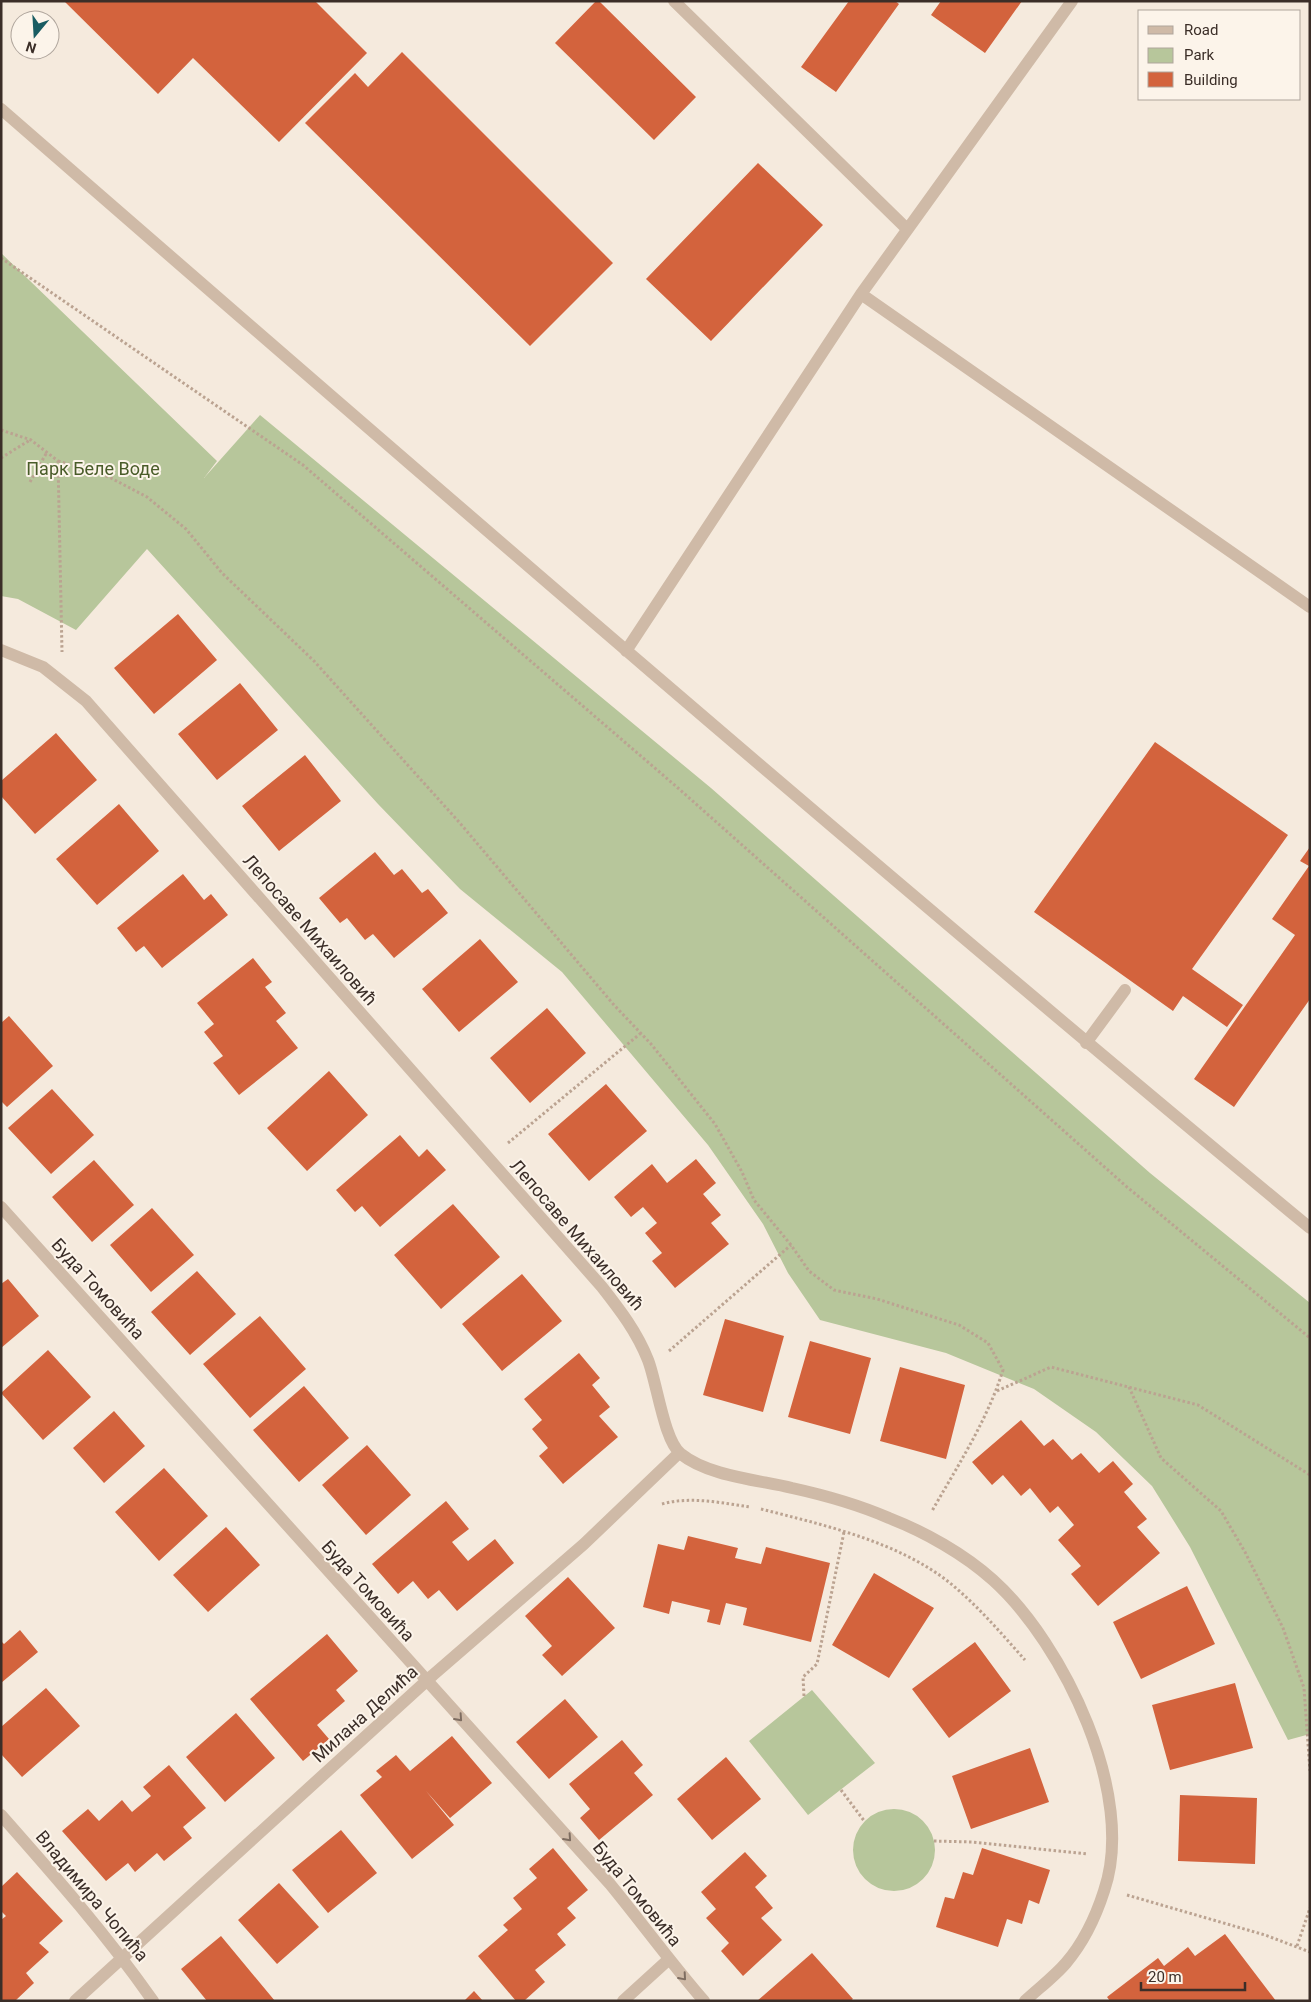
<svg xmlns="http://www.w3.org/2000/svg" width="1311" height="2002" font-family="Roboto,sans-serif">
<rect width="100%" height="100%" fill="#f5eadd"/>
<path fill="#b7c69b" d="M1,253L217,461L204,478L260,415L711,788L1150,1173L1310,1303V1734L1288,1740L1190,1547L1152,1486L1096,1432L1034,1389L946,1353L820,1320L788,1273L763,1224L708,1145L562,972L460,889L378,804L147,549L76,630L18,599L1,596Z
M812,1690L875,1763L808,1815L749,1741Z
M853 1850a41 41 0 1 1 82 0a41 41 0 1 1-82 0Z"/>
<path fill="#d3633d" d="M64,1H315L367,53L279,142L193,58L158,94Z
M596,1H599L696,97L654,140L555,43Z
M849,1H895L899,4L836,92L801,67Z
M941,1H1022L985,53L931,15Z
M402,52L613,263L530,346L305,123L355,73L368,87Z
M758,163L823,225L711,341L646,279Z
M178,614L217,660L154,714L114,668Z
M240,683L278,730L217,780L178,734Z
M56,733L97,780L35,834L1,796V781Z
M1155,742L1288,835L1192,969L1243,1005L1227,1027L1183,996L1173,1011L1034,912Z
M305,755L341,801L279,851L242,806Z
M119,804L159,851L97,905L56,859Z
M1310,847V999L1234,1107L1194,1079L1295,935L1272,919L1309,866L1300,861Z
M375,852L394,875L402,869L422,893L428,889L448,913L394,958L373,934L365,940L347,918L340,923L319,898Z
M183,874L204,900L211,894L228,915L162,968L144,946L136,952L117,928Z
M480,939L518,982L459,1032L422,989Z
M253,958L272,982L265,987L286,1013L276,1021L298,1048L239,1095L213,1063L223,1056L204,1032L214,1024L197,1003Z
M547,1008L586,1053L530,1103L490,1058Z
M9,1016L53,1066L7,1107L1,1101V1023Z
M329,1071L368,1115L307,1171L267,1128Z
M606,1084L647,1131L589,1181L548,1134Z
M52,1089L94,1135L51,1174L8,1128Z
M400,1135L419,1157L427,1149L446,1170L380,1227L362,1206L355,1212L336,1190Z
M696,1159L716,1183L703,1194L721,1215L711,1223L729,1244L675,1288L652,1261L662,1253L645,1233L657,1223L643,1207L631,1217L614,1197L652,1164L667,1183Z
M94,1160L134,1205L92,1242L52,1197Z
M453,1204L500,1257L441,1309L394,1255Z
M152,1208L194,1255L151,1292L110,1245Z
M197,1271L236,1314L190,1355L151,1312Z
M522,1274L562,1321L502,1371L462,1324Z
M8,1279L39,1316L1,1348V1284Z
M260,1316L306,1369L250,1418L203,1364Z
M725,1319L784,1336L763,1412L703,1395Z
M810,1341L871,1358L850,1434L788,1417Z
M48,1350L91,1397L43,1440L1,1393Z
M579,1353L600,1378L592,1385L610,1407L599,1416L618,1437L563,1484L539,1456L548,1448L532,1429L542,1420L524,1399Z
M900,1367L965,1385L946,1459L880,1441Z
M304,1386L349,1438L299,1482L253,1430Z
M114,1411L145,1446L104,1483L73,1448Z
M1021,1420L1044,1446L1053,1439L1072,1460L1081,1453L1099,1473L1113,1461L1133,1484L1124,1492L1147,1519L1137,1527L1160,1553L1098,1606L1071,1574L1081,1566L1058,1540L1074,1525L1058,1506L1050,1513L1030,1488L1021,1496L1003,1475L992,1485L972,1462Z
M367,1445L411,1495L366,1535L322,1485Z
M164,1468L208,1516L159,1561L115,1512Z
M446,1501L469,1529L452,1542L468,1561L495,1539L514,1563L457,1611L439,1590L428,1599L413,1581L398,1594L372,1564Z
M226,1527L260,1565L208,1612L173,1575Z
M688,1536L738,1548L735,1558L761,1564L766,1547L830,1563L811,1642L743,1625L747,1608L726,1603L720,1625L707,1622L710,1610L672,1601L669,1614L643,1607L658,1544L684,1550Z
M874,1573L934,1608L889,1678L832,1645Z
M568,1577L615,1628L562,1676L542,1655L552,1646L525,1616Z
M1187,1586L1215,1644L1141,1679L1113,1622Z
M20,1630L38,1652L1,1683V1641L4,1644Z
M327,1634L358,1671L336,1690L345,1701L317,1725L329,1739L303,1761L250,1699Z
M975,1642L1011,1691L949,1738L912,1689Z
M1235,1683L1253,1748L1170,1770L1152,1705Z
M46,1688L80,1726L22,1777L1,1754V1727Z
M565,1699L598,1737L549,1779L516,1742Z
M236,1713L275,1758L225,1802L186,1757Z
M452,1736L492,1783L450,1818L426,1791L454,1825L412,1859L360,1795L382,1777L376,1771L396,1755L410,1771Z
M622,1740L643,1765L634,1773L653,1795L599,1840L580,1818L590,1809L569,1784Z
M1030,1748L1049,1802L971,1829L952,1776Z
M726,1757L761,1799L712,1840L677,1799Z
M169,1765L206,1808L183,1827L192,1838L164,1861L157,1853L135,1872L128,1863L106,1881L62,1831L88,1809L99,1821L122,1800L132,1812L151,1796L143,1787Z
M1180,1795L1257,1798L1255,1864L1178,1861Z
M341,1830L377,1873L328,1913L292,1870Z
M553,1848L588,1890L567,1908L576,1918L557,1934L566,1945L535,1970L545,1982L524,2001H516L478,1956L508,1930L503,1925L522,1909L513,1898L537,1878L529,1869Z
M982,1848L1050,1870L1039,1904L1029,1900L1022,1924L1007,1919L998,1947L936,1927L945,1897L954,1899L963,1872L973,1875Z
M745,1852L767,1876L755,1887L773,1908L761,1918L782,1940L743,1976L721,1951L729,1943L706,1918L716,1909L701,1892Z
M17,1872L63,1921L39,1943L49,1952L26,1973L34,1983L15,2001H1V1920L6,1916L1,1911V1887Z
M279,1883L319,1927L277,1964L238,1920Z
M1225,1934L1276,2001H1110L1107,1997L1158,1958L1164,1966L1188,1947L1195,1956Z
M221,1936L275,2001H207L181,1969Z
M812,1953L853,1999L850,2001H757Z
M474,1991L483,2001H464Z"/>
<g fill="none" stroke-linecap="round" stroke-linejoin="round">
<path stroke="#bba391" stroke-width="3" stroke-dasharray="2.5 2.5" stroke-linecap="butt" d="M1,258L303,465L678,788L1127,1187L1310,1338
M1,430L31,440L58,461L62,652
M1,458L30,440
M58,461L109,477L147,497L186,529L222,573L314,661L459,822L614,1005L651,1044L715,1124L742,1172L754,1200L791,1245L809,1271L834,1290L877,1299L959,1325L988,1343L1003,1370C987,1421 958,1465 932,1511
M30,482L47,452
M508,1143L641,1033
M669,1351L791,1245
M1129,1387L1161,1458L1221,1511L1245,1552L1283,1628L1304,1688L1310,1771
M997,1391L1051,1367L1198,1405L1310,1475
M662,1504C690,1496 722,1503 750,1507
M761,1509C824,1525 899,1542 950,1583C978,1606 1001,1633 1025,1660
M804,1696L803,1677L817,1664L844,1532
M841,1790L865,1822
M934,1841L972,1842L1088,1854
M1127,1895L1265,1935L1310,1952
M1297,1946L1310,1908"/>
<path stroke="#cfbaa7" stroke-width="12" d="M674,1L907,229
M1,109C434,486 868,862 1310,1228
M861,294L1310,607
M1,650L43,667L86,701L602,1287C620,1310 637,1332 648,1360C657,1383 664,1441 681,1454C708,1476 759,1480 792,1488C824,1495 859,1505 889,1518C925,1532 964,1554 993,1580C1064,1644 1137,1796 1104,1891C1096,1916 1083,1943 1066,1963C1055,1976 1039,1988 1025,2001
M626,651L861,294L1072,1
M1086,1043L1125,990
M1,1207L610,1884C642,1923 671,1963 704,2001
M1,1815C54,1875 107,1935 153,2001
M75,2001L433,1675L584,1544L679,1453
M623,2001L668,1960"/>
</g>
<defs><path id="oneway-chevron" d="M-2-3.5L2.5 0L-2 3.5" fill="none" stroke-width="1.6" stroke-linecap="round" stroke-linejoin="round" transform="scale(1.25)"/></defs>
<g stroke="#7e6d61">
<use href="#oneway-chevron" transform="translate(459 1718) rotate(48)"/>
<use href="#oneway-chevron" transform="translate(568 1838) rotate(48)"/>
<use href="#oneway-chevron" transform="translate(683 1977) rotate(49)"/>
</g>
<g text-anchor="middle" stroke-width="4" stroke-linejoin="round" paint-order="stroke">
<g font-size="18" fill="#495c29" stroke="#fcf4ea">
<text x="93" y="475">Парк Беле Воде</text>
</g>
<g font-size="18" fill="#3b2e28" stroke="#fcf4ea">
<text transform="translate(310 930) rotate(49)" y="6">Лепосаве Михаиловић</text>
<text transform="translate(577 1235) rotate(49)" y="6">Лепосаве Михаиловић</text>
<text transform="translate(98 1289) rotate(48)" y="6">Буда Томовића</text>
<text transform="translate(368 1591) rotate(48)" y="6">Буда Томовића</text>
<text transform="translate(365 1714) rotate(-42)" y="6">Милана Делића</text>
<text transform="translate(637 1894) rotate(51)" y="6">Буда Томовића</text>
<text transform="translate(92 1896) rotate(50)" y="6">Владимира Чопића</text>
</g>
</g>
<rect width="1311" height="2002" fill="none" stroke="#3b2e28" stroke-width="5"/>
<rect x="1138" y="10" width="162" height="90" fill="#fcf4ea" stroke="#afa59c"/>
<rect x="1148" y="26" width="25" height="8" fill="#cfbaa7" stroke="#afa59c"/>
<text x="1184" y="35" font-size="15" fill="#3b2e28">Road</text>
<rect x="1148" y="48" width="25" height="15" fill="#b7c69b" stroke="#afa59c"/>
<text x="1184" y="60" font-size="15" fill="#3b2e28">Park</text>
<rect x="1148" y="72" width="25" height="15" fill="#d3633d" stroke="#afa59c"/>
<text x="1184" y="85" font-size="15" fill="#3b2e28">Building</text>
<g transform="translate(35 35) rotate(198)"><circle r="24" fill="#fcf4ea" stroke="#afa59c"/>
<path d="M0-4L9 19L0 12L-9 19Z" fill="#195c62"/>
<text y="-8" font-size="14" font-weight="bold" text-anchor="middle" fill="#3b2e28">N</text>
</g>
<path d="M1141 1982v8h104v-8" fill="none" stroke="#3b2e28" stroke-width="2.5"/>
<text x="1148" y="1982" font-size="15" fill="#3b2e28" stroke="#fcf4ea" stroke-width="4" paint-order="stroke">20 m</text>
</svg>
